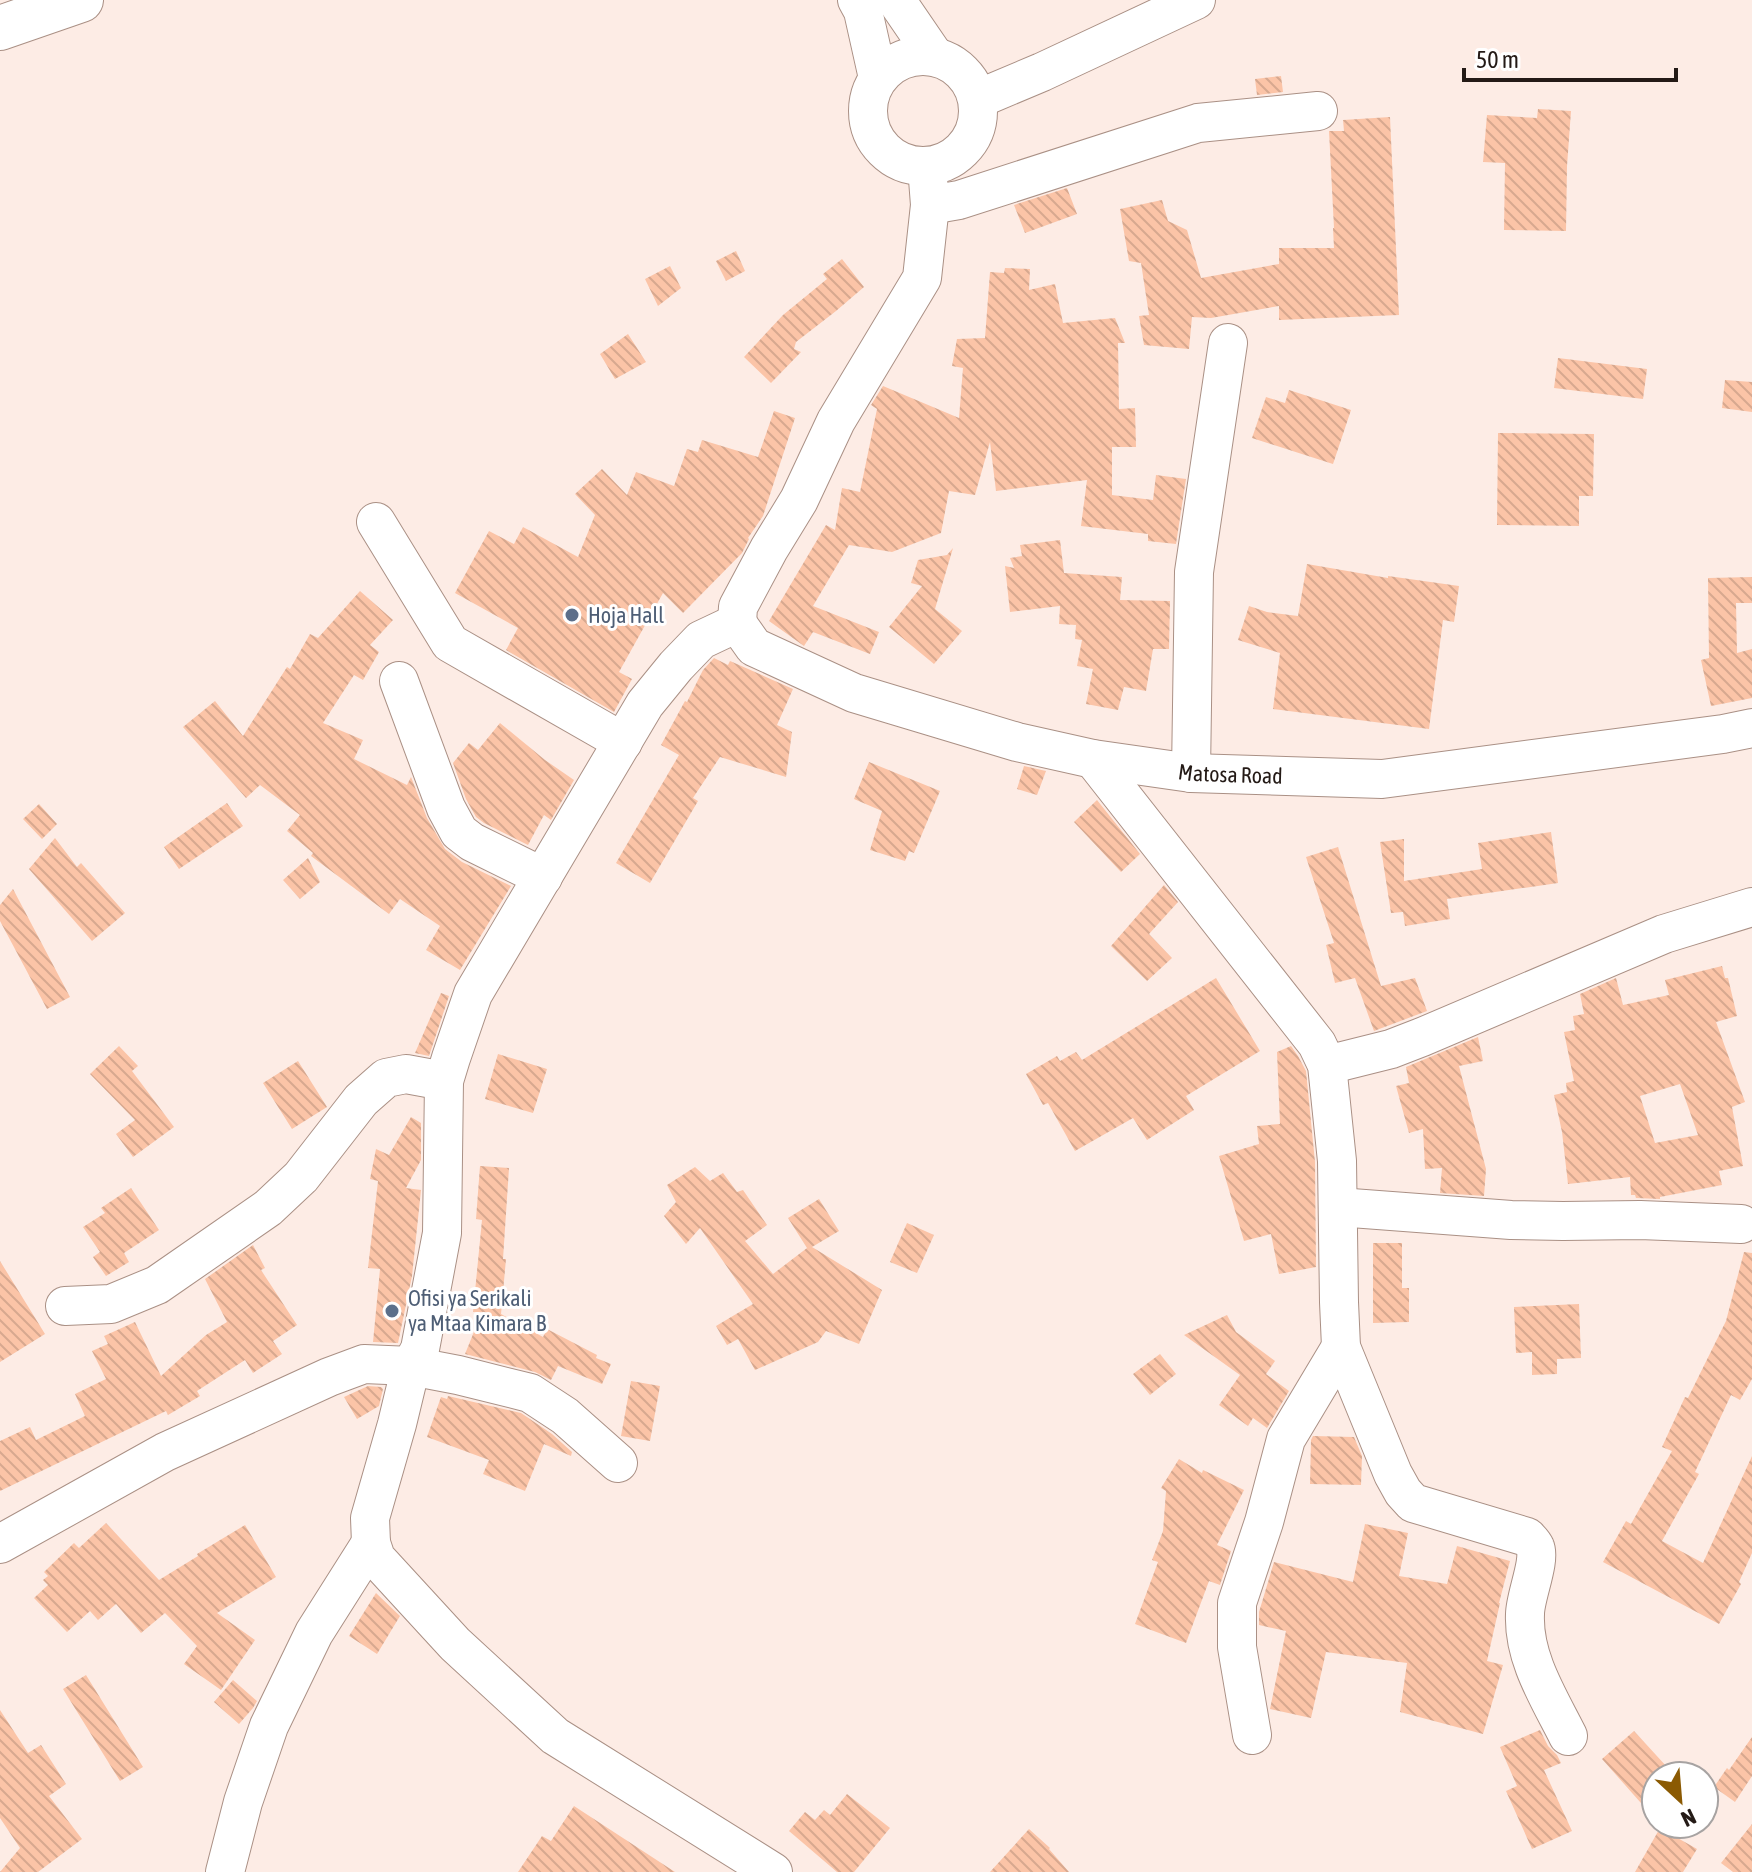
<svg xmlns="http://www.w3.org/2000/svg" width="1752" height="1872" font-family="'Asap Condensed',sans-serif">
<defs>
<pattern id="building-back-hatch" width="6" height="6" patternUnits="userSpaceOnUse" patternTransform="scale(2)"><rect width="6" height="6" fill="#fbc4a7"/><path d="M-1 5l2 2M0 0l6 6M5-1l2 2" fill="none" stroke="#d7a88f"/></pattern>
</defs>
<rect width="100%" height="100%" fill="#fdece5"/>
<path fill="url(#building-back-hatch)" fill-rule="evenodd" d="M1281,76L1283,92L1257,95L1255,79Z
M1538,109L1571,111L1567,166L1566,231L1504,230L1505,163L1483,162L1487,115L1537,118Z
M1390,117L1399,315L1279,320V306L1211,318L1192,317L1189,349L1144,345L1139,316L1149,315L1141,263L1129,261L1120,209L1162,200L1168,221L1187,230L1201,278L1279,264V248H1334L1333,228H1334L1329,131H1344L1343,120Z
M1067,188L1077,214L1025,233L1014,205Z
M736,251L745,271L726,281L716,261Z
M842,259L864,287L836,311L796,342L794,349L801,352L771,383L744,357L783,315L827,279L823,274Z
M670,266L681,288L658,306L645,279Z
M1005,268L1030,269L1029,290L1055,284L1063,323L1115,318L1125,343H1118L1119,409L1135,408L1136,447H1112V495L1153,500L1156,475L1186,479L1176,544L1148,541V534L1081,526L1087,480L996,491L990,442L975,495L949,491L941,533L892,552L849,545L813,606L879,632L870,654L813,632L804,646L769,621L826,525L835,530L842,488L860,492L877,409L871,405L883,386L959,418L963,368L952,366L957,339L985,338L990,272L1004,273Z
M628,334L646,362L615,379L600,354Z
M1558,358L1647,369L1643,399L1554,388Z
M1725,380L1752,382V412L1722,408Z
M1289,390L1351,410L1333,464L1252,438L1266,397L1285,403Z
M774,411L795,418L763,516L748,538L749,539L742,553L683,613L663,593L619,672L632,679L614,712L506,650L518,628L455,593L489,531L514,544L523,527L578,557L595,515L575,494L602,469L627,495L636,472L674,486L687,449L698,452L702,440L758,457Z
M1498,433L1594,434L1593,496H1579V526L1497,525Z
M1060,540L1064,573L1122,577L1120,600L1170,601L1169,649H1153L1146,691L1124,687L1118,710L1086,704L1093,669L1077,666L1082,640L1075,639L1076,625L1059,624L1060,606L1010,612L1005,566L1014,568L1010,558L1022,556L1020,545Z
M953,548L935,609L962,631L934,664L889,627L922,586L911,583L918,560L947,555Z
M1307,564L1388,578V576L1459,586L1454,622L1443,620L1429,729L1273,709L1280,653L1238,640L1249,606L1267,612L1298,616Z
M1752,577V603H1736L1737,653L1752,649V698L1711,706L1701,660L1709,658L1708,578Z
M360,591L393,620L370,645L379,652L363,680L354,675L323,723L363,740L354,759L407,785L411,777L427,818L445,849L462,862L511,886L460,970L426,950L440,926L400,899L389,914L311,856L313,853L287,831L300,815L260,785L246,798L183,727L215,701L243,736L287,667L290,669L310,634L318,638Z
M714,658L728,665L730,661L793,689L777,725L792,732L786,777L720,757L693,798L698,801L650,883L616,863L679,755L661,745L685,701L687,702L703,670Z
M500,723L545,760L574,780L551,820L544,815L528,845L484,823L476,817L466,799L453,763L469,743L478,750Z
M869,762L940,791L914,853L909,851L905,861L870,850L882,811L854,799Z
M1024,766L1046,771L1037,795L1017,789Z
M1097,800L1140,854L1121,872L1074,822Z
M227,803L243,826L179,869L164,847Z
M39,804L57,824L42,839L23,819Z
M1551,832L1558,883L1447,899L1450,919L1405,926L1403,912L1391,913L1380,842L1404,839V881L1482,869L1478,843Z
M55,838L77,867L81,863L125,913L92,941L29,869Z
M1338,847L1381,986L1415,978L1427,1011L1374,1031L1355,978L1335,983L1326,945L1334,943L1306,857Z
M308,858L320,882L300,899L283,880Z
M1164,885L1178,902L1149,934L1172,958L1147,981L1111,946Z
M13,889L70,997L47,1009L0,921V905Z
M1722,966L1725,978H1728L1737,1016L1716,1022L1745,1102L1732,1107L1743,1166L1719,1171L1722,1185L1660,1197V1199L1636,1198L1635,1195H1631L1630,1177L1568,1184L1562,1132L1554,1095L1567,1092L1566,1083L1574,1081L1564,1032L1575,1030L1573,1016L1584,1014L1580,994L1616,978L1623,1005L1669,995L1665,980ZM1680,1084L1698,1135L1655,1143L1640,1096Z
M1216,978L1260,1051L1186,1096L1194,1110L1147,1140L1133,1118L1075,1151L1048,1103L1043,1105L1026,1074L1057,1056L1060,1061L1076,1052L1082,1060Z
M441,993L449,996L429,1056L415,1053Z
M1478,1037L1483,1061L1459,1066L1486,1169L1484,1196L1440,1193L1442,1168L1425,1169L1423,1129L1409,1133L1396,1086L1409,1083L1406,1067Z
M119,1046L138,1066L132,1071L174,1127L133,1157L116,1134L135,1120L90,1074Z
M1291,1046L1298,1056L1306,1071L1315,1162L1316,1267L1279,1274L1271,1234L1244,1241L1219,1156L1259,1144L1257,1126L1280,1124L1277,1052Z
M498,1054L547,1069L533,1113L485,1099Z
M298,1061L327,1107L292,1129L263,1083Z
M411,1117L421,1123V1160L406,1188L421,1190L412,1276L398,1343L373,1342L380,1269L368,1268L378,1181L370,1179L376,1149L389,1155Z
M480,1166L509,1168L503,1259H506L501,1314L543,1337L547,1329L597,1355L596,1358L611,1364L602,1384L558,1366L551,1380L535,1372L465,1354L482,1312H473L482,1220L476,1219Z
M695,1167L710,1181L723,1173L737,1192L743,1190L767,1225L745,1241L773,1274L807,1248L788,1218L819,1199L839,1231L812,1247L882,1290L859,1344L826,1331L818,1342L755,1370L738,1339L727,1345L716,1326L753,1304L700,1228L686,1244L664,1216L676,1202L667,1185Z
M131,1188L159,1230L124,1253L129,1262L106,1276L93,1257L100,1252L83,1227L105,1213L101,1208Z
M907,1223L934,1235L917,1273L890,1262Z
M1373,1243H1402V1288H1409V1322L1373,1323Z
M253,1245L265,1268L261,1270L297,1325L273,1341L282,1354L253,1373L245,1360L197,1391L200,1396L168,1415L166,1411L0,1491V1441L30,1427L36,1440L85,1416L75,1394L106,1379L92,1351L108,1344L104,1336L135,1322L161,1376L206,1335L227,1322L205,1279Z
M1744,1252L1752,1253V1379L1740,1400L1731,1395L1695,1472L1699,1474L1662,1541L1703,1563L1752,1456V1553L1739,1582L1741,1584L1719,1624L1603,1562L1626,1521L1631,1524L1672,1451L1662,1447L1685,1397L1688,1398L1726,1321Z
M0,1261L45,1334L0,1362Z
M1579,1304L1581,1358L1557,1359V1374L1532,1375V1352L1516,1353L1514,1307Z
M1227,1315L1236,1332L1275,1361L1266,1374L1289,1391L1267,1428L1253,1418L1248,1426L1219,1405L1240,1375L1184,1335Z
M1160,1354L1176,1374L1150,1395L1133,1374Z
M631,1381L660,1386L650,1441L621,1436Z
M368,1386L381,1387L383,1389L379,1406L357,1419L344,1397Z
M448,1396L521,1413L552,1434L572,1452L571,1456L544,1444L525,1491L483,1474L489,1460L427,1437L441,1397L447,1399Z
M1313,1436L1354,1437L1362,1456L1361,1485L1310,1484L1311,1440Z
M1179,1459L1202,1473L1203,1470L1244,1490L1217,1545L1231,1551L1220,1585L1209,1581L1186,1643L1135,1624L1158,1562L1152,1560L1163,1531L1166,1491L1161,1488Z
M106,1523L159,1580L198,1556L197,1554L245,1525L276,1577L217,1613L255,1640L221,1690L184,1664L197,1646L165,1613L141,1633L116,1604L98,1620L90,1611L67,1632L34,1598L48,1585L43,1580L48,1576L44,1572L74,1543L79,1548Z
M1365,1524L1408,1533L1399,1576L1447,1584L1457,1546L1510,1561L1499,1603H1500L1487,1661L1503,1665L1483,1734L1400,1712L1407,1663L1326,1652L1311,1718L1270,1709L1286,1631L1259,1625V1612L1274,1562L1353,1582Z
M376,1593L400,1616L377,1654L349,1636Z
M86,1675L143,1767L120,1781L63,1689Z
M233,1680L257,1701L253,1708L239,1724L214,1702Z
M0,1710L28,1753L41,1745L66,1784L49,1796L82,1839L38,1872H0L20,1848L0,1818Z
M1540,1730L1548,1746L1557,1755L1561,1763L1544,1770L1572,1831L1532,1849L1506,1791L1517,1786L1500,1747Z
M1634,1731L1667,1767L1656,1776V1820L1602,1759Z
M1752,1737V1776L1735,1802L1714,1787L1727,1768L1729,1770Z
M847,1794L890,1828L854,1872H837L789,1831L805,1812L815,1820L824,1810L830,1815Z
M574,1806L675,1872H518L542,1836L551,1841Z
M1752,1824V1872H1733L1721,1863Z
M1660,1828L1697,1849L1683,1872H1635Z
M1029,1829L1050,1848L1049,1849L1069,1872H990Z"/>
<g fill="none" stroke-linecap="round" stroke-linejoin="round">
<defs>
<g id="minor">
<path d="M857,0L863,11L878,78"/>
<path d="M896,0L935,57"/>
<circle cx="923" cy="111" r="55"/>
<path d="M978,99L1042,72L1196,0"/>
<path d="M930,205L959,200L1198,123L1318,111"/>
<path d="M376,522L450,643L623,742"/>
<path d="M737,623L701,640L676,666L645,704L473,994L451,1058L444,1081L442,1233L420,1349L411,1366L397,1424L370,1518L371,1543L376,1558L455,1644L555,1736L773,1872"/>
<path id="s1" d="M737,623L754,647L854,693L1017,742L1093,759L1191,773L1382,779L1723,734L1752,728"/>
<path d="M737,623L738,607L769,549L799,500L836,421L922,278L930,205L927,166"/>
<path d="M399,681L446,808L459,832L472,842L543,877"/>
<path d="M1093,759L1317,1044L1327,1065L1337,1161L1339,1302L1341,1347L1393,1474L1403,1492L1413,1503L1527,1537C1529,1539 1534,1544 1535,1547C1541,1560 1525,1597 1525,1614C1523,1658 1549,1698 1568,1736"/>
<path d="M1191,773L1194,572L1228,343"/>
<path d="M1327,1065L1391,1049L1422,1037L1664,934L1752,907"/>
<path d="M1338,1207L1511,1220L1563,1221L1640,1220L1741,1224"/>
<path d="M65,1306L111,1304L157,1285L268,1208L301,1177L361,1100L386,1078L406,1074L444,1081"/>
<path d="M0,1544L165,1452L329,1377L364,1364L411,1366L458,1375L530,1393L565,1416L618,1463"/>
<path d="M1252,1735L1237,1647V1603L1264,1522L1286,1439L1341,1347"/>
<path d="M225,1872L243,1802L269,1726L314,1633L371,1543"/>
</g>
<path id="highway" d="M0,28L81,0"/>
</defs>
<use href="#minor" stroke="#aa9085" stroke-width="40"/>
<use href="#highway" stroke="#aa9085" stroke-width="46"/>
<use href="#minor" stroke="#fff" stroke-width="38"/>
<use href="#highway" stroke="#fff" stroke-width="44"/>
</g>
<g fill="#5c6f8a" stroke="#fff" stroke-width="3">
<circle cx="572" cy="615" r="8"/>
<circle cx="392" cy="1311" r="8"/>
</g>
<g text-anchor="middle" stroke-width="6" stroke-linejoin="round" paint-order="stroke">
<g font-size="22" fill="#4e5e75" stroke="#fff" text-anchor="start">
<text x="588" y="623">Hoja Hall</text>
<text x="408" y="1306">Ofisi ya Serikali<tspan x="408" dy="25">ya Mtaa Kimara B</tspan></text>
</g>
<g font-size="22" fill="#241a16" stroke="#fff">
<text dy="8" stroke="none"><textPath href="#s1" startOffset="526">Matosa Road</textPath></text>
</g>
</g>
<g transform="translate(1680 1800) rotate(154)"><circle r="38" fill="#ffffff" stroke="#a7a3a2" stroke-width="2"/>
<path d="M0-6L14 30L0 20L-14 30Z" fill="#8b5a03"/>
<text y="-12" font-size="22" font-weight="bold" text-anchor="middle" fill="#241a16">N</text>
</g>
<path d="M1464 68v12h212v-12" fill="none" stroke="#241a16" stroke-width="4"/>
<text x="1476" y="68" font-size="24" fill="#241a16" stroke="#ffffff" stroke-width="6" paint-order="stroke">50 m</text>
</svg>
